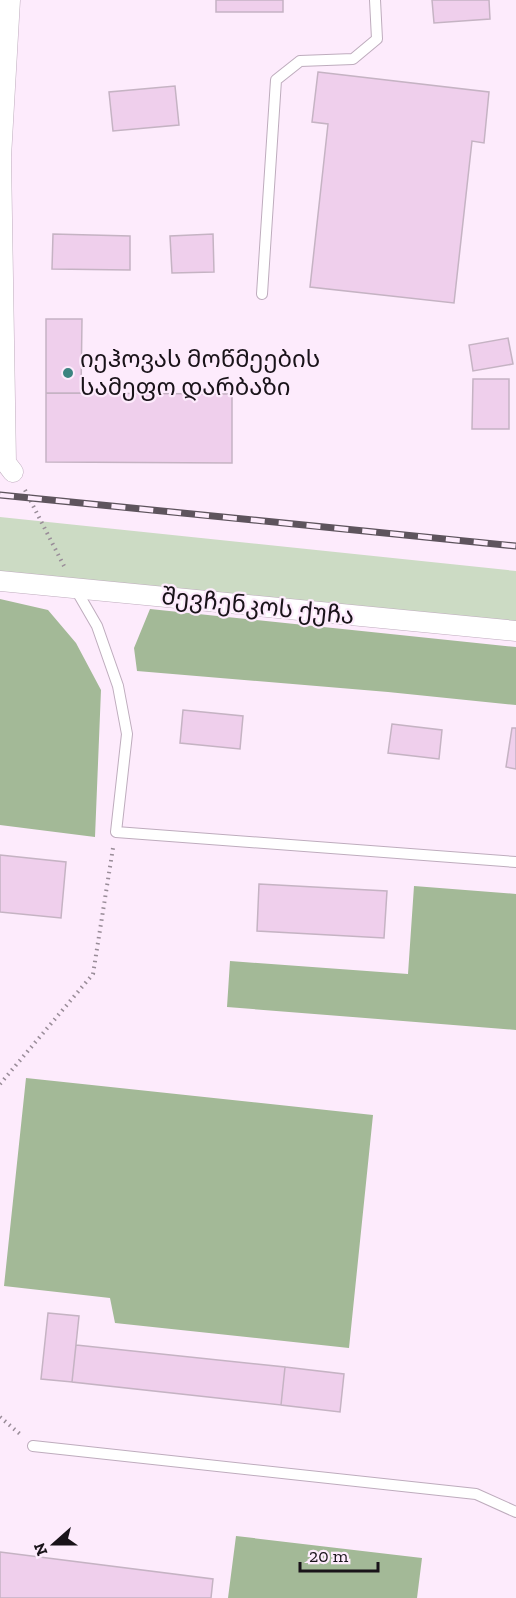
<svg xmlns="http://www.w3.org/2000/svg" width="516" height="1598" font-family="'Zilla Slab','Noto Sans Georgian',serif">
<rect width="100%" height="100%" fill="#fdebfc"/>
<path fill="#ccdbc4" d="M0,517L516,571V631L0,581Z"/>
<path fill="#a3b997" d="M0,599L48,610L76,643L101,690L95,837L0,825Z
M150,609L516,647V705L388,692L137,671L134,648Z
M414,886L516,894V1030L227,1007L230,961L408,974Z
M26,1078L373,1115L349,1348L115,1323L110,1298L4,1286Z
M236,1536L422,1558L417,1598H228Z"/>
<path fill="#efcfec" stroke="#c5b3c3" stroke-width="1.5" d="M216,0H283V12H216Z
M432,0H489L490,19L434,23Z
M318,72L489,92L484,143L472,141L454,303L310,287L328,124L312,122Z
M175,86L179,125L113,131L109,92Z
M53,234L130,236V270L52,269Z
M213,234L214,272L172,273L170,236Z
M46,319H82L81,393H46Z
M508,338L513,364L473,371L469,345Z
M473,379H509V429H472Z
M46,393L232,394V463L46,462Z
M183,710L243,716L240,749L180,743Z
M392,724L442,730L439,759L388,753Z
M512,728H516V769L506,767Z
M0,855L66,862L61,918L0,912Z
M259,884L387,891L384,938L257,931Z
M48,1313L79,1316L72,1382L41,1379Z
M76,1345L285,1367L281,1405L72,1382Z
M285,1367L344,1374L340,1412L281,1405Z
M0,1552L213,1579L211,1598H0Z"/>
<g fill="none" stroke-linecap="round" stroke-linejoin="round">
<defs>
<path id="lane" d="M262,294L276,80L300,61L353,59L377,39L375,0
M75,588L97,626L118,686L127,734L116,832L516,862
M33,1446L476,1494L516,1512"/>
<path id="street" d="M10,0L1,157L6,463L13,472
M0,581L516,631"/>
</defs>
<use href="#lane" stroke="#beacbd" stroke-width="12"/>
<use href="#street" stroke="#beacbd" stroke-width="21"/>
<path stroke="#998c98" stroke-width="4" stroke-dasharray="1.5 4.5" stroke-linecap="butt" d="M25,490L64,566
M0,1084L93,974L113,848
M0,1417L20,1434"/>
<use href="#lane" stroke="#fff" stroke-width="10"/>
<use href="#street" stroke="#fff" stroke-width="20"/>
<defs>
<path id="rail" d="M0,495L516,546"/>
</defs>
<use href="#rail" stroke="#5e545d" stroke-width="7"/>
<use href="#rail" stroke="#fdebfc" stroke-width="4.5" stroke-dasharray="14" stroke-linecap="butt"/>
</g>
<circle fill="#3c8480" stroke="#fdebfc" stroke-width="2" cx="68" cy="373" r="6"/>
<g text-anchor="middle" stroke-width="4.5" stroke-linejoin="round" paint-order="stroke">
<g font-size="24" fill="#191319" stroke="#fdebfc" text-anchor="start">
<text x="80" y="367">იეჰოვას მოწმეების<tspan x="80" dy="28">სამეფო დარბაზი</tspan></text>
</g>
<g font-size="24" fill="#191319" stroke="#fdebfc">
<text transform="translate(258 606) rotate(6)" y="8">შევჩენკოს ქუჩა</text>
</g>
</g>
<g transform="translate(54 1544) rotate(249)" stroke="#fdebfc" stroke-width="4.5" paint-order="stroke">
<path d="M0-4.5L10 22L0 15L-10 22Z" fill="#191319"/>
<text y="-9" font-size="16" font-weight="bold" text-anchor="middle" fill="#191319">N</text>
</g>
<path d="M300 1562v9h78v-9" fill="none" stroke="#191319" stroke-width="3"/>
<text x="309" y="1562" font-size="18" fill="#191319" stroke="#fdebfc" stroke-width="4.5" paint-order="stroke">20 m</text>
</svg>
